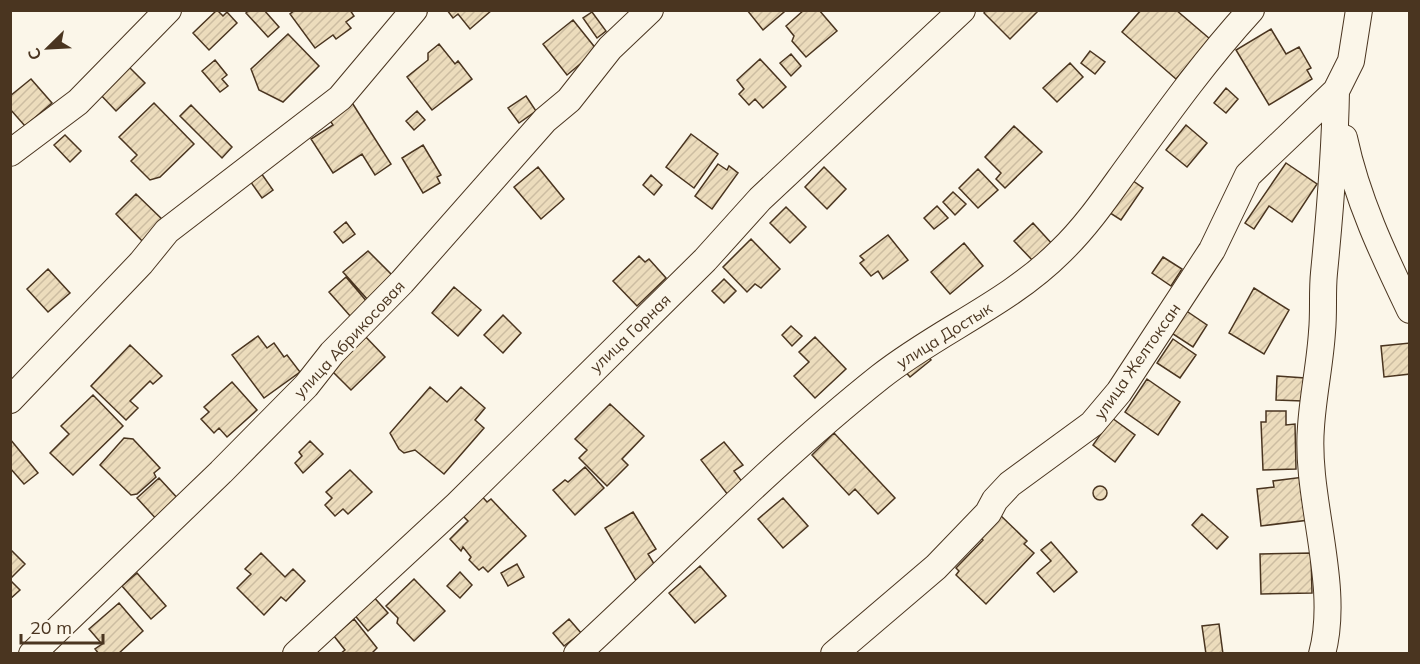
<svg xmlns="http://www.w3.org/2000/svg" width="1420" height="664" font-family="Mulish,sans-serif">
<defs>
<pattern id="building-hatch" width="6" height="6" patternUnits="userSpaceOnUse" patternTransform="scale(1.5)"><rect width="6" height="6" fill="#ecdcbc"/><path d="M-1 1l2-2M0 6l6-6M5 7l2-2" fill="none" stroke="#ccbda1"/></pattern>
</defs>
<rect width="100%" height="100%" fill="#fbf6e9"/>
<path fill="url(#building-hatch)" stroke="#4a3520" stroke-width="1.5" d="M217,10L223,16L227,12L237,23L209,50L193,33Z
M249,10H264L279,27L268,37L246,13Z
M295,10H350L354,16L346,22L351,28L336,39L333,35L315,48L290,14Z
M447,10H492L470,29L458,14L453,18Z
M747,10H783L784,12L763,30Z
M804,10H819L837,31L806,57L792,41L794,36L786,26Z
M986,10H1035L1037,12L1010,39L984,13Z
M1141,10H1176L1210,39L1176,79L1122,32Z
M592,12L606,31L597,38L583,18Z
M573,20L597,50L567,75L543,44Z
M1271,29L1286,54L1299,47L1311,68L1307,70L1312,79L1269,105L1236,50Z
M288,34L319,66L283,102L259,90L251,69Z
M439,44L455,64L458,61L472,79L432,110L407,77L428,60V53Z
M1090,51L1105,62L1095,74L1081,63Z
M791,54L801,66L791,76L780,63Z
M760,59L786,87L763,108L755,99L749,105L739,94L744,89L737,80Z
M215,60L227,75L222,79L228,86L220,92L202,71Z
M1070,63L1083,77L1057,102L1043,88Z
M126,64L145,83L116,111L98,92Z
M31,79L52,103L25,126L10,109V96Z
M1226,88L1238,99L1226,113L1214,103Z
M526,96L536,111L519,123L508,108Z
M351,101L391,164L375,175L362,154L333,173L311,139L333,125L327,116Z
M154,103L194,144L160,177L150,180L131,161L137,155L119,137Z
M191,105L232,147L222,158L180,116Z
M417,111L425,120L414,130L406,121Z
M1186,125L1207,143L1187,167L1166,150Z
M1014,126L1042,152L1005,188L996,179L1001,173L985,157Z
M691,134L718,154L694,188L666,167Z
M65,135L81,151L70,162L54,145Z
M423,145L441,175L437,177L440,183L423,193L402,158Z
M1286,163L1317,184L1292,222L1269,206L1254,229L1245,223Z
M718,164L727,170L729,166L738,173L712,209L695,196Z
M538,167L564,199L541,219L514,187Z
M824,167L846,189L827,209L805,187Z
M978,169L998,190L978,208L959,188Z
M261,173L273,190L262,198L250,181Z
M651,175L662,185L654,195L643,185Z
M1129,178L1143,188L1121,220L1107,211Z
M953,192L966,204L955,215L943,202Z
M136,194L166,223L145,244L116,214Z
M937,206L948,218L934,229L924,218Z
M786,207L806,227L790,243L770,223Z
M346,222L355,234L343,243L334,232Z
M1033,223L1053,245L1034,262L1014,241Z
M888,235L908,260L883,279L878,271L871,276L860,263L864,260L860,256Z
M751,239L780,269L761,288L755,284L747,292L723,267Z
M964,243L983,266L950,294L931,272Z
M368,251L396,279L368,300L343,272Z
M639,256L645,262L649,259L666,278L637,306L613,281Z
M1163,257L1182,269L1171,286L1152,273Z
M48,269L70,293L48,312L27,289Z
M346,277L368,303L351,317L329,292Z
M724,279L736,291L724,303L712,291Z
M454,287L481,310L458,336L432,313Z
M1254,288L1289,310L1264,354L1229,333Z
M1185,310L1207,325L1193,347L1170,332Z
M503,315L521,333L503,353L484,335Z
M791,326L802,336L792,346L782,335Z
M363,334L385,357L351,390L329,368Z
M258,336L267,348L274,343L284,357L287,355L300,372L264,398L232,355Z
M815,337L846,369L815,398L794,376L809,362L799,352Z
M1173,339L1196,355L1180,378L1157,363Z
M1410,343V374L1384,377L1381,346Z
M130,345L162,376L153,384L150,381L130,401L138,408L126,420L91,386Z
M923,351L931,360L910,377L902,368Z
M1277,376L1305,378L1303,401L1276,400Z
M1147,379L1180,402L1158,435L1125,412Z
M232,382L257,410L227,437L219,428L214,433L201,419L209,412L204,407Z
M430,387L447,402L461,387L485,408L475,420L484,428L444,474L415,450L404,453L399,449L390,433Z
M93,395L123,426L73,475L50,453L69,434L61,426Z
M610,404L644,436L622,459L628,465L607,486L579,458L587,450L575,439Z
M1266,411H1286V425L1295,424L1296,469L1263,470L1261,422H1266Z
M1112,418L1135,435L1115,462L1093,445Z
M834,433L895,498L878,514L855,489L849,495L812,455Z
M124,438L133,439L160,468L154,473L156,477L137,494L131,495L100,465Z
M10,439L38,473L24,484L10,468Z
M310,441L323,454L303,473L295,463L302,456L299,452Z
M724,442L743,465L734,471L743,483L728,495L701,460Z
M585,467L604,488L575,515L553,490L565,480L568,482Z
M350,470L372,492L348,514L343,509L335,516L325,505L332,498L326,492Z
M1304,477L1309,520L1261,526L1257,489L1274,487L1273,481Z
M159,478L181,502L159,522L137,498Z
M1093 493a7 7 0 1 1 14 0a7 7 0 1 1-14 0Z
M478,492L487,502L491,499L526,536L488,572L483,567L479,570L469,560L471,557L463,547L461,551L450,539L468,521L458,511Z
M783,498L808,526L783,548L758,519Z
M633,512L656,549L648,554L659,572L638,584L605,528Z
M999,514L1027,541L1024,544L1034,553L986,604L956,575L959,571L956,568L983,540L978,536Z
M1202,514L1228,537L1217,549L1192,525Z
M1051,542L1077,572L1054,592L1037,573L1051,561L1041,550Z
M10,549L25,564L10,579Z
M261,553L285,577L293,569L305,581L286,601L281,597L264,615L237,588L251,574L245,569Z
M1311,553L1312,593L1261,594L1260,554Z
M517,564L524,577L508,586L501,573Z
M700,566L726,596L695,623L669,593Z
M460,572L472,585L460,598L447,586Z
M137,573L166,606L151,619L122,586Z
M414,579L445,611L414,641L397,623L398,618L386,606Z
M10,580L20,590L10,599Z
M371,594L388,613L368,631L352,612Z
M119,603L143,631L118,654H99L95,649L102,644L89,629Z
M354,619L377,648L371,654H340L345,650L334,636Z
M569,619L581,633L564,646L553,633Z
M1219,624L1223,654H1206L1202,626Z"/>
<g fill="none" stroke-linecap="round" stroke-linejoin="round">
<defs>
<path id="street" d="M1344,138C1357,199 1383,254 1410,310
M10,153L78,102L168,10
M10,400L141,263L167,231L340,98L414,10
M32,654L221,472L306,386L332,353L402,282L545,120L569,100L610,48L650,10
M296,654L458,504L705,260L760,199L962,10
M577,654C678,561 773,462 880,377C938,331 1008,304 1061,251C1090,223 1111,190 1134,159C1171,108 1208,57 1251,10
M834,654L936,567L988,513L995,500L1010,484L1092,424L1119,392L1212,250L1248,175L1336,91L1351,61L1359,10
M1322,654C1341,585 1305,498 1311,427C1313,395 1320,364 1322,332C1324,312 1322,292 1324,273C1330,212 1335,152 1336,91"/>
</defs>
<use href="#street" stroke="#4a3520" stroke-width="28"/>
<use href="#street" stroke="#fbf6e9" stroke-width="26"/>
</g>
<g text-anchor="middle" stroke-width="4.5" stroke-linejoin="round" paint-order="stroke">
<g font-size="16" fill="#4a3520" stroke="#fbf6e9">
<text transform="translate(630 333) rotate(-44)" y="6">улица Горная</text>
<text transform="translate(944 335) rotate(-32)" y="6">улица Достык</text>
<text transform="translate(349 339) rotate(-47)" y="6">улица Абрикосовая</text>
<text transform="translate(1137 361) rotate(-55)" y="6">улица Желтоксан</text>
</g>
</g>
<rect width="1420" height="664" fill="none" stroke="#4a3520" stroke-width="24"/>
<g transform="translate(48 48) rotate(246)" stroke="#fbf6e9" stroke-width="4.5" paint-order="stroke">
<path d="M0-4.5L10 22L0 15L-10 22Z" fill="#4a3520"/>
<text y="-9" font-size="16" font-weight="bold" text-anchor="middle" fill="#4a3520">С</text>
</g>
<path d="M21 634v9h82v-9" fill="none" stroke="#4a3520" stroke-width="3"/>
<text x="30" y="634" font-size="18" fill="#4a3520" stroke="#fbf6e9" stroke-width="4.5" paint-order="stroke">20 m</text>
</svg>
